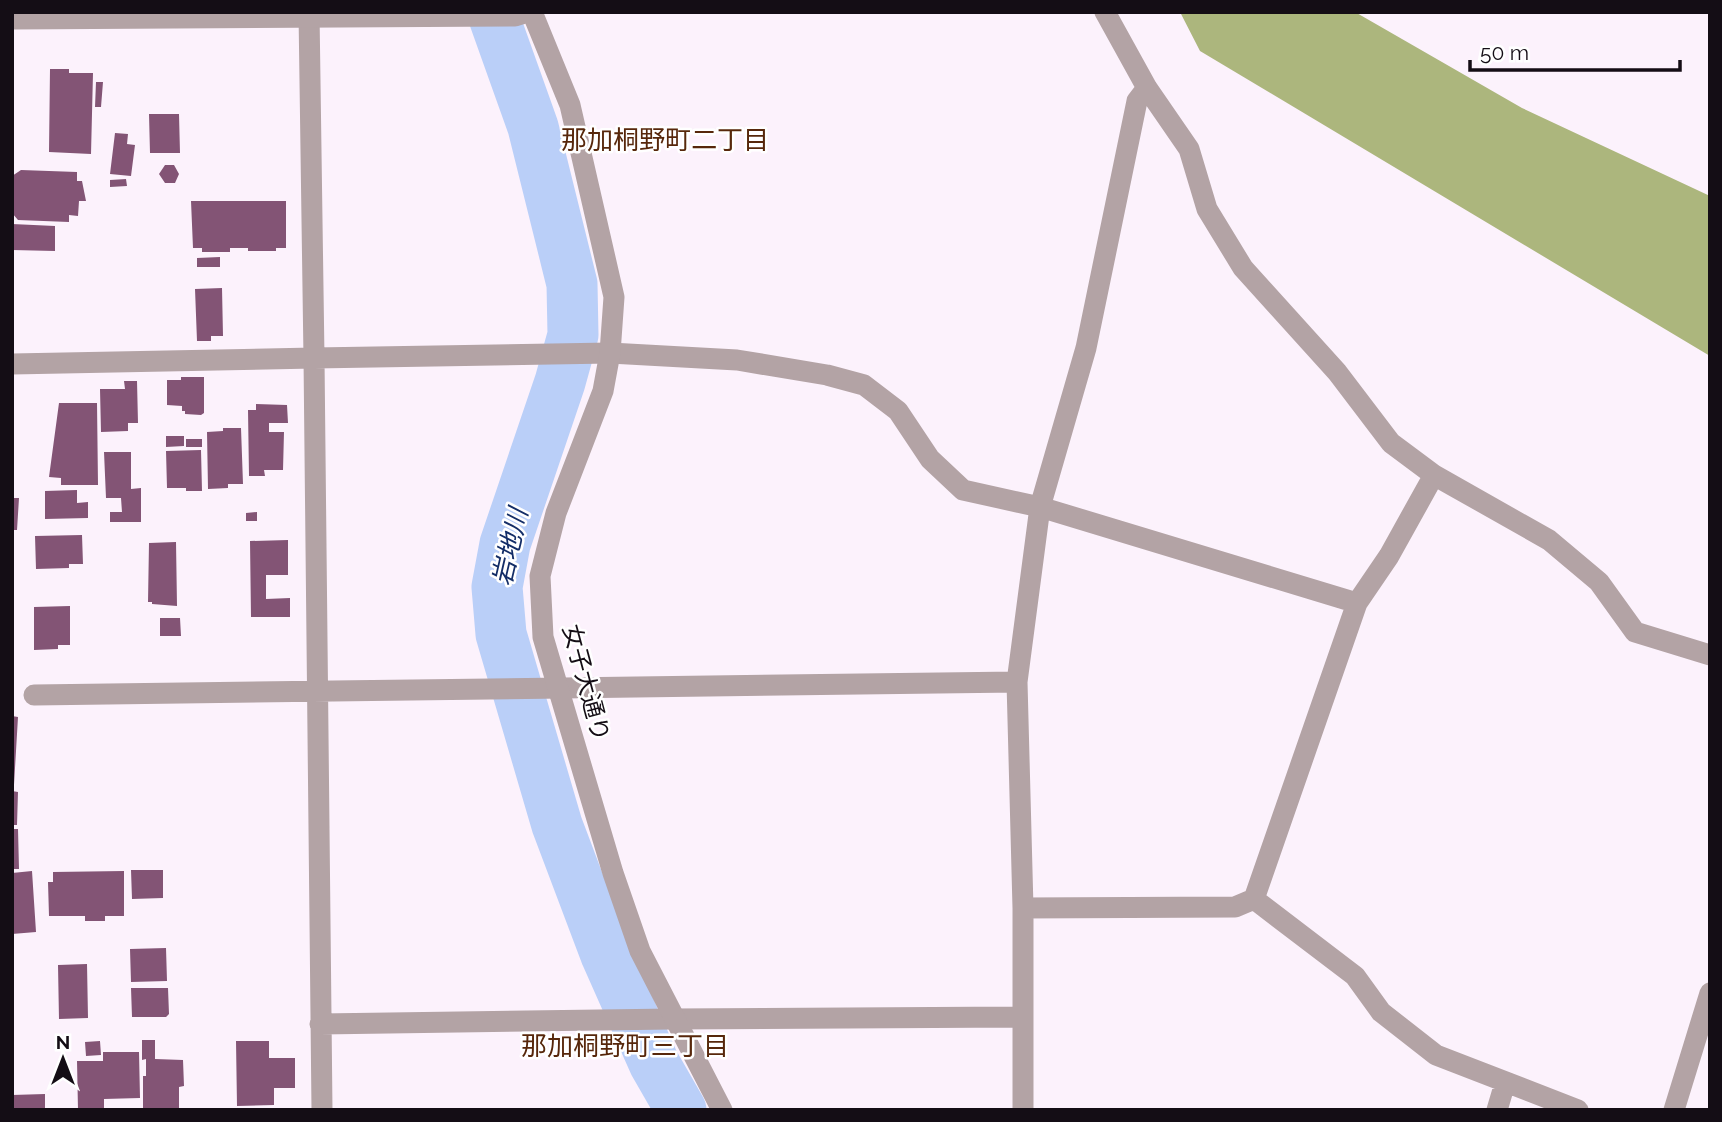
<svg xmlns="http://www.w3.org/2000/svg" width="1722" height="1122" font-family="Raleway,'Noto Sans JP',sans-serif">
<rect width="100%" height="100%" fill="#fcf2fc"/>
<path fill="#acb67d" d="M1180,12H1355L1522,108L1710,196V356L1200,51Z"/>
<g fill="none" stroke-linecap="round" stroke-linejoin="round">
<path stroke="#bacff8" stroke-width="51" d="M492,12L533,127L572,284L573,335L560,382L505,544L497,587L501,634L557,825L606,955L654,1063L681,1110"/>
</g>
<path fill="#835475" d="M50,69H69V73H93L91,154L49,152Z
M96,82H103L101,107H95Z
M149,114H179L180,153H150Z
M115,133L128,134L127,144L135,145L131,176L110,174Z
M165,165H174L179,174L175,183H165L159,174Z
M21,170L77,172V181H82L86,201H79L78,216L69,215V222L18,220L12,213V176Z
M126,179L127,186L110,187V180Z
M191,201H286V248H276V251H248V248H230V252H202V248H193Z
M12,224L55,226V251L12,250Z
M220,257V267H197V258Z
M222,288L223,336H211V341H197L195,289Z
M181,377H204V413L201,415L185,414V411H182V406L167,405V380H181Z
M124,381H137L138,423H128V431L101,432L100,389H125Z
M59,403H97L98,485H61V478L49,477Z
M256,404L287,405L288,423H269V432H284L283,470H264L265,476H249L248,410H256Z
M223,428H241L243,484H228V488L208,489L207,432L223,431Z
M166,436H184V446L166,447Z
M186,439H202V447H186Z
M201,450L202,491H186V488H167L166,451Z
M104,452H131V489L141,488V522H110V512H122L121,498H106Z
M77,490V503L88,502V518L45,519V491Z
M12,498H19L17,530H12Z
M257,512V521H246V513Z
M82,535L83,564H69V568L36,569L35,536Z
M288,540V575H266V599L290,598V617H251L250,541Z
M176,542L177,606L152,604V602H148L149,543Z
M70,606V645H58V649L34,650V607Z
M160,618H180L181,636H160Z
M12,716L18,717L14,785H12Z
M12,791L18,792L17,825H12Z
M12,829H18L19,869H12Z
M131,870H163V898L132,899Z
M32,871L36,932L12,934V873Z
M124,871V916H105V921H85V916H49L48,882H53V872Z
M166,948L167,981L131,982L130,949Z
M87,964L88,1018L59,1019L58,965Z
M131,988H168L169,1014L166,1017H132Z
M142,1040H155V1059L183,1060L184,1086L179,1087V1110H143V1076H146V1059L142,1060Z
M100,1041L101,1055L86,1056L85,1042Z
M236,1041H269V1058H295V1088H274V1105L237,1106Z
M103,1052H139L140,1098L104,1099V1110H78L77,1061H103Z
M45,1094V1110H12V1095Z"/>
<g fill="none" stroke-linecap="round" stroke-linejoin="round">
<path stroke="#b3a3a5" stroke-width="21" d="M1105,12L1147,88L1189,149L1207,209L1243,268L1337,372L1391,443L1434,475L1549,540L1599,582L1635,632L1710,655
M12,364L314,358L309,12
M34,695L1017,682
M1254,899L1355,976L1381,1012L1436,1055L1578,1110
M1023,908L1235,907L1254,899L1357,603L1389,556L1434,475
M320,1024L673,1019L1022,1017
M322,1110L314,358L610,353L737,360L827,375L864,385L898,411L930,459L963,490L1040,507L1357,603
M1023,1110V908L1017,682L1040,507L1086,348L1137,101L1147,88
M1497,1110L1505,1083
M1674,1110L1710,993"/>
<path stroke="#b3a3a5" stroke-width="21" d="M532,12L570,105L614,297L610,353L603,391L556,513L540,576L543,637L613,873L640,951L722,1110
M12,19L515,16L528,12"/>
</g>
<g text-anchor="middle" stroke-width="5" stroke-linejoin="round" paint-order="stroke">
<g font-size="24" fill="#140d15" stroke="#fff">
<text transform="translate(586 683) rotate(75)" y="8">女子大通り</text>
</g>
<g font-size="26" fill="#57270b" stroke="#fff">
<text x="665" y="149">那加桐野町二丁目</text>
<text x="625" y="1055">那加桐野町三丁目</text>
</g>
<g font-size="26" font-style="italic" fill="#132d67" stroke="#fff">
<text transform="translate(510 547) rotate(-77)" y="9">岩地川</text>
</g>
</g>
<rect width="1722" height="1122" fill="none" stroke="#140d15" stroke-width="28"/>
<g transform="translate(63 1059)" stroke="#ffffff" stroke-width="5" paint-order="stroke">
<path d="M0-5L12 26L0 18L-12 26Z" fill="#140d15"/>
<text y="-10" font-size="19" font-weight="bold" text-anchor="middle" fill="#140d15">N</text>
</g>
<path d="M1470 60v10h210v-10" fill="none" stroke="#140d15" stroke-width="3.5"/>
<text x="1480" y="60" font-size="21" fill="#140d15" stroke="#ffffff" stroke-width="5" paint-order="stroke">50 m</text>
</svg>
